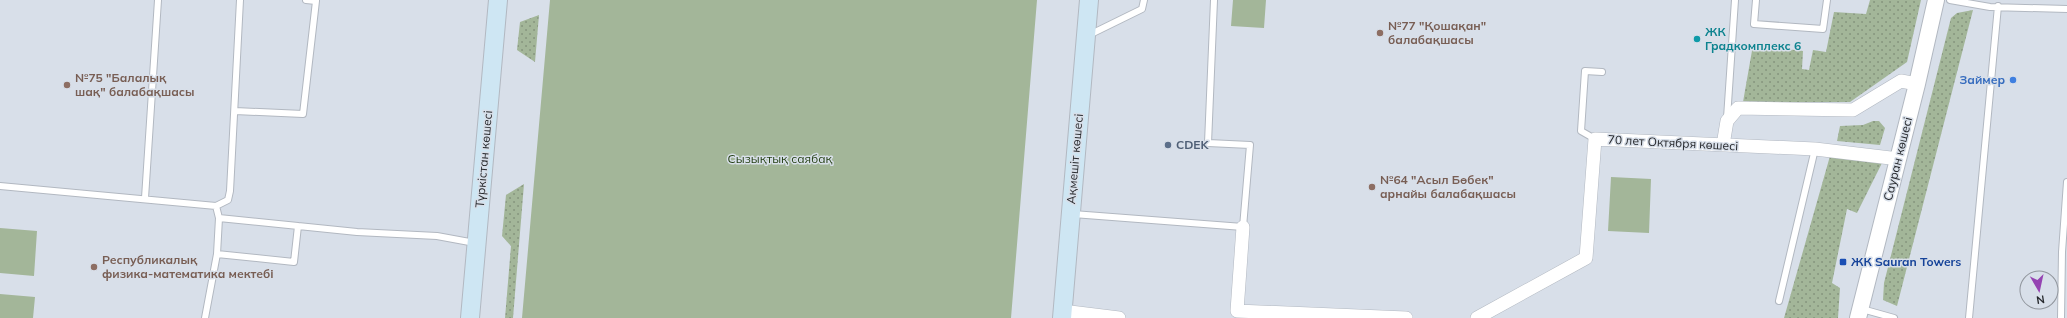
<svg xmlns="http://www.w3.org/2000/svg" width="2067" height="318" font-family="Mulish,sans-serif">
<defs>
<pattern id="grass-dots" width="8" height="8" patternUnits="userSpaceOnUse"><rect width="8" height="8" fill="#a3b699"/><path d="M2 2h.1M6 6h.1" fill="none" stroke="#85947d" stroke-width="1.8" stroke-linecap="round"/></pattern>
</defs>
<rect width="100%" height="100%" fill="#d8dfe9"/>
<path fill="url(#grass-dots)" d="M1870,0H1921L1907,62L1850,102H1743L1753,45L1803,51L1802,69L1809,70L1813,50L1826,52L1834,12L1866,14Z
M1973,10L1897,306L1883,300L1884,283L1951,18L1957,13Z
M539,15L535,62L517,50L520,22Z
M1873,121H1879L1885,128L1880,145L1837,141L1840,126L1863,125Z
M1830,156L1882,163L1857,213L1847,209L1832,283L1840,288L1838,318H1784Z
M524,184L513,318H505L511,246L502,236L506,195Z"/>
<path fill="#a3b699" d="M550,0H1037L1011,318H522Z
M1233,0H1266L1264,28L1231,26Z
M1611,177L1651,179L1649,233L1608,231Z
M0,228L37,231L34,276L0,273Z
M0,294L35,297L33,318H0Z"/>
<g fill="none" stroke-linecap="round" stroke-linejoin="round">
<defs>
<path id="service" d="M1756,0L1754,24L1823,29L1827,0
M1950,0L1990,7L2067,9
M1089,35L1142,9L1144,0
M235,111L303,114L316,1L306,0
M1727,118L1735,0
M1595,139L1581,131L1585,71L1602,72
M0,186L216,206L219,218
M145,198L158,0
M216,206L228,200L230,191L240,0
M1073,214L1243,227L1250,145L1208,143L1214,0
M217,254L294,262L298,226
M1779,301L1815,149
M1862,309L1894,318
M205,318L217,254L219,218L357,232L437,236L475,243
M1969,318L1998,6
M2061,318L2062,252L2067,182"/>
<path id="minor" d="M1723,145L1727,121L1738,108L1853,110L1901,81L1917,84
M1243,227L1237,311L1406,318
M1062,311L1119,318
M1477,318L1586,258L1595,139L1815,149L1899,159"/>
<path id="tertiary" d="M1858,318L1917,84L1936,0"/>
<path id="secondary" d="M470,318L498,0
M1062,318L1089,0"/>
</defs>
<use href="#service" stroke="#b2b8c1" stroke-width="8"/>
<use href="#minor" stroke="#b2b8c1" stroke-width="14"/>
<use href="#tertiary" stroke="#b2b8c1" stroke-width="18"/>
<use href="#secondary" stroke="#b2b8c1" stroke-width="20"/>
<use href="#service" stroke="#fff" stroke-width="6"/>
<use href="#minor" stroke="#fff" stroke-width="13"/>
<use href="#tertiary" stroke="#fff" stroke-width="16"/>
<use href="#secondary" stroke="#cee6f3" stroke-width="18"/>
</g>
<g fill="#8d6e63" stroke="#d8dfe9" stroke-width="1.5">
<circle cx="1380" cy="33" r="4"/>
<circle cx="67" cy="85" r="4"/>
<circle cx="1372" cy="187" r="4"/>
<circle cx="94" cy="267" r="4"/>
</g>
<circle fill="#0f9aa8" stroke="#d8dfe9" stroke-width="1.5" cx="1697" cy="39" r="4"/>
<circle fill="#3f7fe0" stroke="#d8dfe9" stroke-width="1.5" cx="2013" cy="80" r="4"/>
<circle fill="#5c6f8a" stroke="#d8dfe9" stroke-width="1.5" cx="1168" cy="145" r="4"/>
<rect fill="#1a4fb4" stroke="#d8dfe9" stroke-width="1.5" x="1839" y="258" width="8" height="8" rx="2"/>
<g text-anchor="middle" stroke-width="3" stroke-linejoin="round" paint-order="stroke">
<g font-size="12" font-weight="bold" fill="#785e54" stroke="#d8dfe9" text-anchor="start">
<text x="1388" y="30">№77 "Қошақан"<tspan x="1388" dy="14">балабақшасы</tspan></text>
<text x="75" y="82">№75 "Балалық<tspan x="75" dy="14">шақ" балабақшасы</tspan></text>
<text x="1380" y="184">№64 "Асыл Бөбек"<tspan x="1380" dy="14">арнайы балабақшасы</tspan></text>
<text x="102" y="264">Республикалық<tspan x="102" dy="14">физика-математика мектебі</tspan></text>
</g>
<g font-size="12" font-weight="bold" fill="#0d838f" stroke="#d8dfe9" text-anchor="start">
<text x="1705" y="36">ЖК<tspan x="1705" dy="14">Градкомплекс 6</tspan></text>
</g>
<g font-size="12" font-weight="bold" fill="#366cbe" stroke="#d8dfe9" text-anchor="end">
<text x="2005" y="84">Займер</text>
</g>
<g font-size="12" fill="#26282c" stroke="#d8dfe9">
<text transform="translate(1673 143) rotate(3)" y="4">70 лет Октября көшесі</text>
<text transform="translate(484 159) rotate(-85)" y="4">Түркістан көшесі</text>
<text transform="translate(1075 159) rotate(-85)" y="4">Ақмешіт көшесі</text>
<text transform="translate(1898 159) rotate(-76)" y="4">Сауран көшесі</text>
</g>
<g font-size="12" font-weight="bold" fill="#4e5e75" stroke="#d8dfe9" text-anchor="start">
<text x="1176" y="149">CDEK</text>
</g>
<g font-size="12" fill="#244014" stroke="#d8dfe9">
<text x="780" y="163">Сызықтық саябақ</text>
</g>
<g font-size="12" font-weight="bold" fill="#164399" stroke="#d8dfe9" text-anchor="start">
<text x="1851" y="266">ЖК Sauran Towers</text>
</g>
</g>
<g transform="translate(2039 290) rotate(171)"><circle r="19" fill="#d8dfe9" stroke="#91969d"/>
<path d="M0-3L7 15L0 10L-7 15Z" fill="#9543b2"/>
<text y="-6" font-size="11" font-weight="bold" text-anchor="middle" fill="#26282c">N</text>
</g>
</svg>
